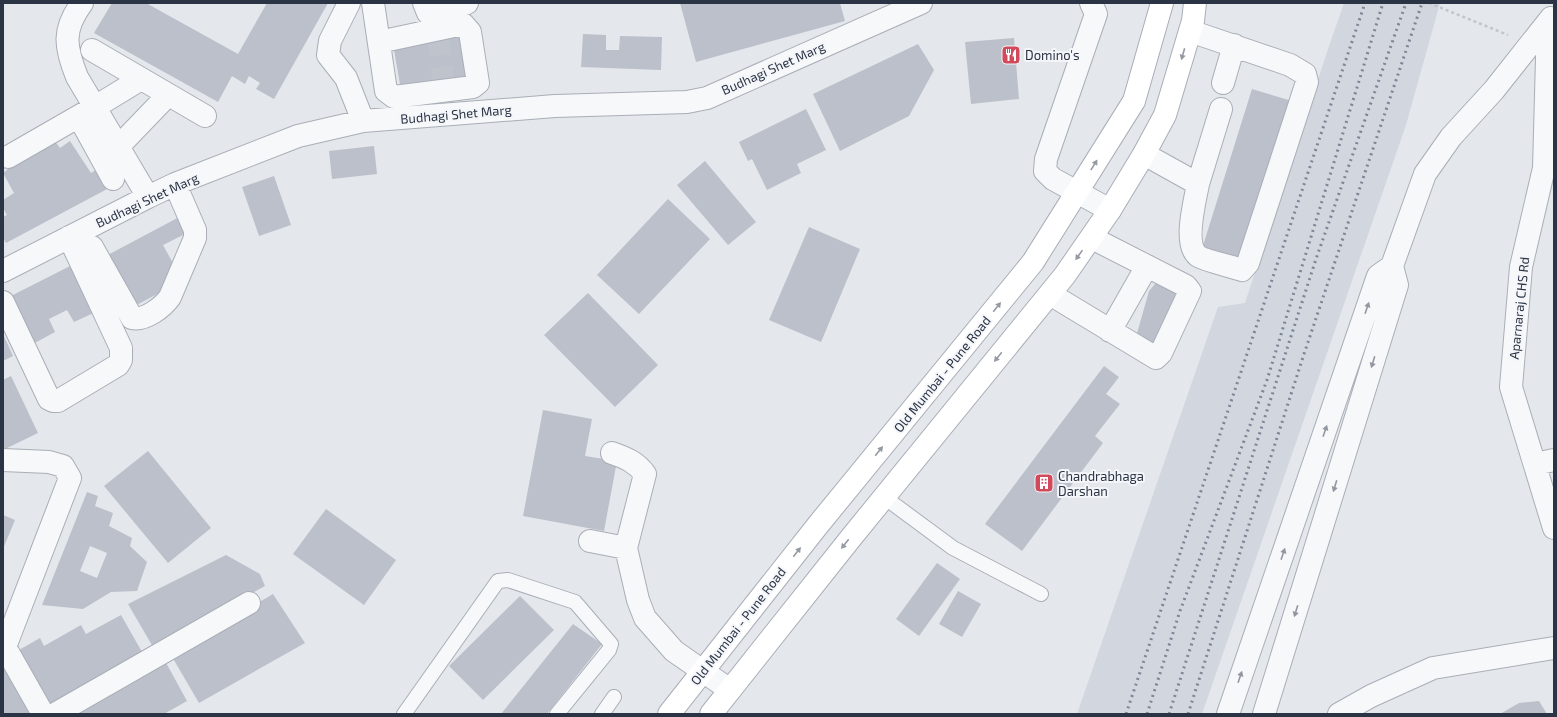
<svg xmlns="http://www.w3.org/2000/svg" width="1557" height="717" font-family="'Exo 2',sans-serif">
<rect width="100%" height="100%" fill="#e4e7ec"/>
<path fill="#d2d6de" d="M1344,3H1440L1406,125L1202,714H1077L1218,307L1245,303L1327,52Z"/>
<path fill="#bbc0ca" fill-rule="evenodd" d="M112,3H146L238,54L267,3H328L274,99L256,89L260,83L249,76L245,84L232,76L218,102L94,33Z
M680,3H840L845,21L696,62Z
M464,30L474,82L402,96L393,44Z
M583,34L606,35V50H619L620,36L662,37L661,70L581,67Z
M1014,38L1019,99L971,104L965,42Z
M918,44L934,70L909,116L840,151L813,94Z
M1252,89L1292,101L1241,265L1201,252Z
M806,109L826,150L797,164L801,173L767,190L752,159L748,161L739,142Z
M54,140L60,148L70,141L91,173L97,169L109,188L6,243L3,238V217L7,215L3,208V200L14,193L3,173L13,165Z
M374,146L377,174L332,179L329,151Z
M705,161L756,222L728,245L677,185Z
M274,176L291,225L259,236L242,187Z
M668,199L710,239L639,314L597,275Z
M183,215L191,231L163,245L174,265L161,292L131,308L104,257Z
M809,227L860,249L821,342L769,320Z
M76,263L100,310L74,322L67,310L49,319L55,332L31,345L7,298Z
M1160,278L1184,288L1154,352L1134,344L1149,291Z
M588,293L658,365L615,407L544,335Z
M3,334L13,356L3,361Z
M1104,366L1119,377L1106,394L1120,404L1095,436L1103,443L1022,551L985,524Z
M11,376L38,433L3,450V380Z
M543,410L592,419L585,456L617,461L604,531L523,516Z
M148,451L211,528L168,563L104,486Z
M87,492L98,496L95,506L113,513L109,526L132,538L130,546L147,562L137,591L111,592L83,609L42,605ZM90,546L107,553L97,578L80,571Z
M326,509L396,560L364,605L293,554Z
M3,515L15,520L3,549Z
M226,555L260,574L265,586L153,647L128,604Z
M937,563L960,579L919,636L896,619Z
M958,591L981,604L962,637L939,624Z
M273,594L305,643L199,703L171,655Z
M520,596L554,630L483,700L449,666Z
M121,615L142,652L51,705L19,650L40,638L44,646L81,625L86,634Z
M573,624L602,644L547,714H501Z
M165,661L187,701L164,714H73Z
M3,663L31,714H3Z
M1539,701L1547,714H1500L1519,703Z"/>
<g fill="none" stroke-linecap="round" stroke-linejoin="round">
<path stroke="#bfc3cb" stroke-width="22" stroke-dasharray="22 11" stroke-linecap="butt" d="M438,34L444,89"/>
<defs>
<path id="lane" d="M884,497L953,548L1041,594
M404,714L498,581L508,580L575,602L611,644L609,650L557,714
M602,714L614,697"/>
<path id="street" d="M82,3C62,30 65,47 77,77L148,197
M349,3L330,41L328,55L346,78L363,121
M373,3L386,91L394,97L473,87L478,83L470,32L463,24L379,42
M424,3L428,13L433,17L467,3
M1091,3L1096,14L1046,159L1045,171L1053,179L1110,210
M1548,22L1544,168L1521,267L1511,387L1554,528
M92,50L205,116
M1223,83L1234,45
M79,117L113,179
M118,147L168,95
M1144,154L1198,184C1195,201 1183,244 1198,256C1203,260 1234,267 1242,270L1248,263L1307,82L1305,74L1290,65L1190,31
M8,157L95,107L141,79
M1198,184L1221,109
M92,247L132,318C145,321 163,307 170,297L195,238V230L175,184
M1392,266L1425,174L1451,137L1494,90L1551,18
M3,271L148,197L175,184L298,136L363,121L555,106L687,102L707,98L921,3
M1050,294L1156,358L1161,353L1190,291L1186,286L1092,238
M3,302L49,399L53,401H58L118,365L121,360V348L69,237
M1110,331L1147,266
M612,453C626,458 636,462 645,474L626,548L638,600L645,618L674,651L730,690
M3,460L49,462L63,466L70,478L5,647L43,714
M1535,464L1554,460
M590,541L626,548
M55,714L249,603
M1228,714L1378,276L1392,266L1397,285L1264,714
M1339,714L1371,696L1433,668L1554,648"/>
<path id="secondary" d="M669,714L818,525L1033,262L1134,101L1162,3
M711,714L850,539L1065,275L1110,210L1144,154L1165,115L1193,21L1195,3"/>
</defs>
<use href="#lane" stroke="#a9aeb7" stroke-width="16"/>
<use href="#street" stroke="#a9aeb7" stroke-width="24"/>
<use href="#secondary" stroke="#a9aeb7" stroke-width="24"/>
<path stroke="#c2c5cb" stroke-width="2.5" stroke-dasharray="3 3" stroke-linecap="butt" d="M1429,3L1508,35"/>
<use href="#lane" stroke="#f7f8fa" stroke-width="14"/>
<use href="#street" stroke="#f7f8fa" stroke-width="22"/>
<use href="#secondary" stroke="#fff" stroke-width="22"/>
<path stroke="#7d8696" stroke-width="3" stroke-dasharray="2 4" stroke-linecap="butt" d="M1126,714L1365,3
M1147,714L1180,611L1267,380L1383,3
M1169,714L1316,259L1406,3
M1188,714L1304,354L1422,3"/>
</g>
<defs><path id="oneway-solid" d="M-6-.8H1V-3.2L6.5 0L1 3.2V.8H-6Z"/></defs>
<g fill="#959aa2">
<use href="#oneway-solid" transform="translate(1183 54) rotate(106)"/>
<use href="#oneway-solid" transform="translate(1094 165) rotate(-58)"/>
<use href="#oneway-solid" transform="translate(1079 255) rotate(125)"/>
<use href="#oneway-solid" transform="translate(997 307) rotate(-51)"/>
<use href="#oneway-solid" transform="translate(998 357) rotate(129)"/>
<use href="#oneway-solid" transform="translate(879 451) rotate(-51)"/>
<use href="#oneway-solid" transform="translate(845 544) rotate(128)"/>
<use href="#oneway-solid" transform="translate(797 552) rotate(-52)"/>
</g>
<g fill="#9196a0">
<use href="#oneway-solid" transform="translate(1367 308) rotate(-71)"/>
<use href="#oneway-solid" transform="translate(1373 362) rotate(107)"/>
<use href="#oneway-solid" transform="translate(1325 431) rotate(-71)"/>
<use href="#oneway-solid" transform="translate(1335 486) rotate(107)"/>
<use href="#oneway-solid" transform="translate(1283 554) rotate(-71)"/>
<use href="#oneway-solid" transform="translate(1296 611) rotate(107)"/>
<use href="#oneway-solid" transform="translate(1240 677) rotate(-71)"/>
</g>
<defs>
<symbol id="restaurant-square" viewBox="-11 -11 22 22"><rect x="-9" y="-9" width="18" height="18" rx="4" fill="#d1495b" stroke="#f4f6f9"/><path d="M-5-6h1v4h1v-4h1v4h1v-4h1v5L-1.5 .5V6h-2V.5L-5-1ZM5-6V6H3V1.5H1.5Q1.5-4 5-6Z" fill="#fff"/></symbol>
<symbol id="building-square" viewBox="-11 -11 22 22"><rect x="-9" y="-9" width="18" height="18" rx="4" fill="#d1495b" stroke="#f4f6f9"/><path d="M-4-6H4V6H1V3H-1V6H-4ZM-2.5-4.3h1.7v1.8h-1.7ZM.8-4.3h1.7v1.8H.8ZM-2.5-1h1.7V.8h-1.7ZM.8-1h1.7V.8H.8Z" fill="#fff"/></symbol>
</defs>
<g fill-rule="evenodd">
<use href="#restaurant-square" x="1000" y="44" width="22" height="22"/>
<use href="#building-square" x="1033" y="472" width="22" height="22"/>
</g>
<g text-anchor="middle" stroke-width="4" stroke-linejoin="round" paint-order="stroke">
<g font-size="13" fill="#2b3445" stroke="#f4f6f9" text-anchor="start">
<text x="1025" y="60">Domino's</text>
<text x="1058" y="481">Chandrabhaga<tspan x="1058" dy="15">Darshan</tspan></text>
</g>
<g font-size="13" fill="#2b3445" stroke="#f4f6f9">
<text transform="translate(773 68) rotate(-24)" y="5">Budhagi Shet Marg</text>
<text transform="translate(456 114) rotate(-5)" y="5">Budhagi Shet Marg</text>
<text transform="translate(147 200) rotate(-25)" y="5">Budhagi Shet Marg</text>
<text transform="translate(1519 308) rotate(-84)" y="5">Aparnaraj CHS Rd</text>
<text transform="translate(942 374) rotate(-51)" y="5">Old Mumbai - Pune Road</text>
<text transform="translate(738 626) rotate(-52)" y="5">Old Mumbai - Pune Road</text>
</g>
</g>
<rect width="1557" height="717" fill="none" stroke="#2b3445" stroke-width="8"/>
</svg>
